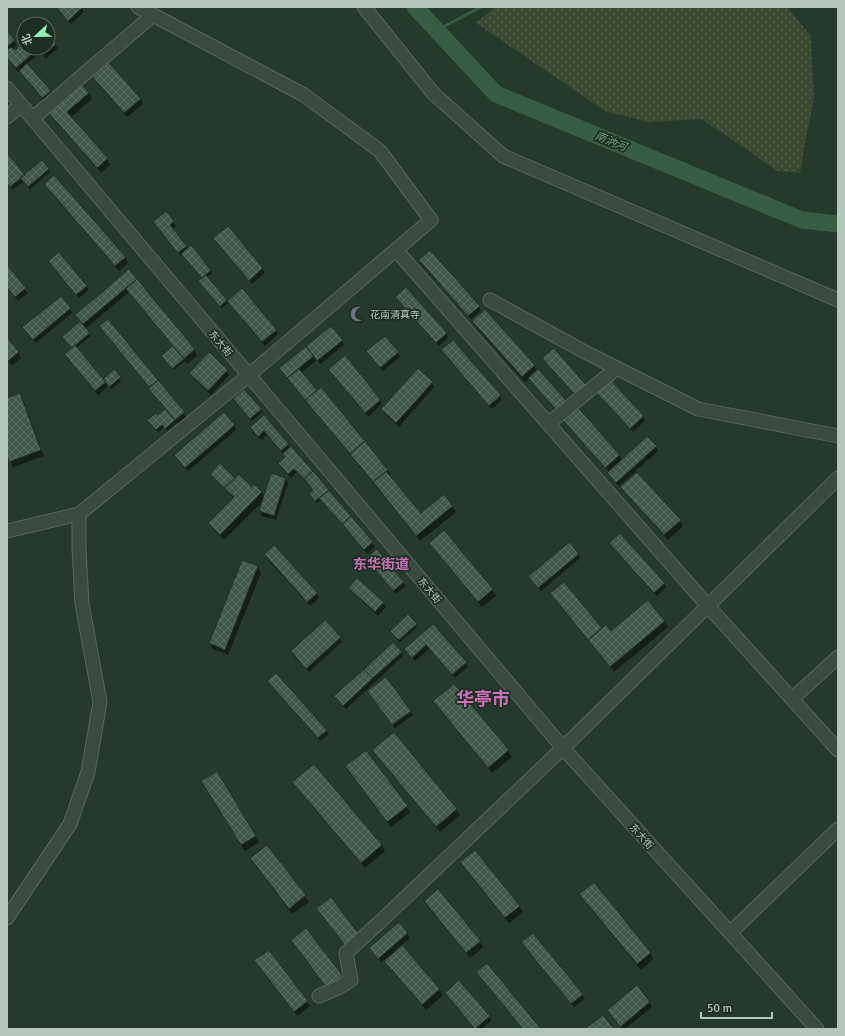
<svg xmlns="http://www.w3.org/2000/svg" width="845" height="1036" font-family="Signika,'Noto Sans SC',sans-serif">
<defs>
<pattern id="park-dots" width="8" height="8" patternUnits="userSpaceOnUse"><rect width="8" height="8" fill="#3a4a31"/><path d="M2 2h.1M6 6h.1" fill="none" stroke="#54634d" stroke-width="1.8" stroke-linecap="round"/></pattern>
<pattern id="building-cross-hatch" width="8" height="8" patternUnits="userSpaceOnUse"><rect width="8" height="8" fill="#40594a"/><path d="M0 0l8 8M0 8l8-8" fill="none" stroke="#596f62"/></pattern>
</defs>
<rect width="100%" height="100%" fill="#243a2c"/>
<path fill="url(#park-dots)" d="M495,7H787L811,36L814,99L806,137L800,173L777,171L739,144L701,119L648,122L605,111L476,23Z"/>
<path fill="#0007" d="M56,7H80L84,12L71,24Z
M7,33L17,45L12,49L15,52L24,43V48H48V36L58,48L46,59L41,52L27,64L50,91L53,95L45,102L22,75L20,71L18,72L7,58Z
M93,78L140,99L143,104L127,117Z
M80,83L89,93L92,99L71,117L107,159L110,165L101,173L52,117L48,111Z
M7,155L25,176L42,162L50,172L30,189L23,182L13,190L7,183Z
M45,184L125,257L128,263L119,271L49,190Z
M166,212L176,226L172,229L188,249L211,270L212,273L207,277L227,302L242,290L276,330L278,334L265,346L229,302L222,308L201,283L203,279L183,255L181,256L156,226L154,222Z
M228,228L262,269L265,273L252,284L217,243Z
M420,261L479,306L481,310L471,319L422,265Z
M52,265L86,286L89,290L79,298Z
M7,267L28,293L18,301L7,287Z
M129,271L194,350L197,356L187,364L185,361L174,370L164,359L174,347L129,292L85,329L91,336L76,348L103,380L114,371L121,381L111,389L105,381L104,382L107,387L98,395L68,359L66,355L73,349L63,337L81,322L76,315Z
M396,297L446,333L448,337L439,346L398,301Z
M70,309L72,313L36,343L26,332Z
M108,321L184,413L186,417L178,424L177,422L167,431L164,427L158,432L150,422L166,410L152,392L150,387L103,330Z
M473,321L534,366L560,415L532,383L529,379L525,382L476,327Z
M7,339L18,352L21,358L12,366L7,359Z
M342,341L344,345L320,364L317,360L301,373L317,392L388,470L390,474L388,475L421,515L452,506L456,512L420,541L283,372Z
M453,341L500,396L502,400L492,409L444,354L442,350Z
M367,352L398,353L400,357L383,371Z
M227,371L229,375L211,395L193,378L190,373Z
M332,373L380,400L382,404L368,417Z
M432,383L434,387L399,427L384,413L382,409Z
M20,394L23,400L44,456L13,467L7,454V399Z
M600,396L643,417L645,421L633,432Z
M236,401L261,410L262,412L252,421Z
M264,416L290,448L291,447L372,543L375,547L367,554L321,499L317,503L312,496L314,491L297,472L291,478L282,467L286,458L267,435L261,440L253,432L251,428Z
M563,419L619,455L622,460L656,447L658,451L619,486L610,477L609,472L566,424Z
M234,426L236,430L188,471L178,459Z
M213,476L235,479L252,488L254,486L262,493L264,497L286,479L288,483L276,520L262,516L260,511L263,501L224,540L213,529L209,523L234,499Z
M622,487L680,521L683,526L668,540L625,493Z
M444,532L492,590L496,596L482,607L434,549L430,543Z
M613,547L664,583L666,587L657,596Z
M265,554L317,593L319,598L310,606L267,559Z
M578,554L580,558L541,591L532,581Z
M243,561L258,567L261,573L228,655L213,649L210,643Z
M369,562L403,582L406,586L396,594Z
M564,583L602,630L611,632L664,621L668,627L614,672L551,593Z
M349,588L383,603L386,607L378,616L352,592Z
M416,624L417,627L400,642L392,633Z
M433,625L466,663L468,667L455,678L429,649L415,661L405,649Z
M340,638L342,642L309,672L294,656L292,652Z
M401,652L403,656L346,709L338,700L336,696Z
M268,681L326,730L329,734L321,741L270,685Z
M454,685L508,751L512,757L492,773L438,707L435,701Z
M368,692L410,711L413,715L395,728Z
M394,733L456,810L460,815L440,832L377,756L373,750Z
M314,765L382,845L385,851L365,868L297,788L293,782Z
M346,767L407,807L410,812L391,827L349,772Z
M216,772L259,842L245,851L202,781Z
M267,846L305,896L309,902L292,914L254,864L251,859Z
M474,851L519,906L523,912L509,923L464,868L461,862Z
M584,900L650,953L653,959L641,970Z
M425,901L480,942L483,947L470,958L428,907Z
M399,923L410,938L401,945L439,990L443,995L426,1010L389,967L384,959L381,962L370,948Z
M525,947L582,995L585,999L574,1007Z
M268,951L310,1006L297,1016L258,965Z
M637,987L652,1007L625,1029H622L610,1014Z
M446,993L489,1017L491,1021L482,1029H476L448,997Z"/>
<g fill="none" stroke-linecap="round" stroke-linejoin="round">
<path stroke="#375e45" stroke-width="3" d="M437,30L481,7"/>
<path stroke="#375e45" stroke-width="17" d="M415,7L496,94L802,220L838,224"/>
</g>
<path fill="url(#building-cross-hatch)" stroke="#1f3125" d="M56,7H82V8L68,21Z
M7,31L15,40L7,47Z
M48,34L56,44L43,55L38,49L16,68L7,58V50L11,47L15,50L24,42V48H48Z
M106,59L141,99L124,113L90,74Z
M27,63L51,91L42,98L19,71Z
M80,82L89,93L67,112L108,158L97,168L47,111Z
M7,153L25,175L10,187L7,183Z
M42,160L49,169L28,187L20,178Z
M54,175L126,257L115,266L44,184Z
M166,211L174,221L170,225L187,246L178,253L153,222Z
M228,226L263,268L249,281L213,238Z
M191,245L211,270L202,278L181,254Z
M430,250L480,306L468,316L419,260Z
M59,252L87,286L76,295L48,261Z
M7,265L26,288L15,297L7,287Z
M129,269L137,279L83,324L75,315Z
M206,275L227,300L220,307L198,281Z
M137,279L195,349L184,359L126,289Z
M406,287L447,333L436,343L395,297Z
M242,288L277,330L262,342L227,301Z
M61,296L71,308L33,340L22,327Z
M485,309L535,365L522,377L472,321Z
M108,319L158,380L149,387L99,326Z
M80,321L90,333L72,348L62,337Z
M331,326L343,340L317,361L306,346Z
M385,336L399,352L380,368L366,351Z
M7,337L19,352L8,361L7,359Z
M453,340L501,395L489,406L441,350Z
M75,345L106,382L95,391L64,354Z
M173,346L184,359L172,369L161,356Z
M306,346L314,356L287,378L279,368Z
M554,348L587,386L576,396L542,358Z
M209,352L228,370L208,391L189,373Z
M345,355L381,400L365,413L328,369Z
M418,368L433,382L396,423L381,409Z
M114,369L121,377L109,387L103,379Z
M299,369L317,390L305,400L287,378Z
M538,369L568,402L557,411L528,378Z
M610,379L644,416L630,429L596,392Z
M158,380L185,412L175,420L148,388Z
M321,387L365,441L350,454L305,400Z
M244,389L262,409L250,419L233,399Z
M20,393L41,450L9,462L7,456V398Z
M576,405L620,455L605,468L561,418Z
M165,409L175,420L165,429L162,425L156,430L147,420L156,413L158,415Z
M224,412L235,425L185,468L174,455Z
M264,415L289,444L281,451L264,431L258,437L250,427Z
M647,436L657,446L616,483L607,473Z
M365,441L388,470L373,482L350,454Z
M291,446L313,471L304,479L294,469L288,474L278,463L285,457L282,454Z
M220,463L235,478L224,488L210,474Z
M313,471L329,490L315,501L309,493L313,490L304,479Z
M386,471L421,513L444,494L453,506L416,536L373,482Z
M637,472L681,520L664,535L620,487Z
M271,473L286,478L274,516L259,511Z
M239,474L252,487L254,484L262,492L220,535L208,523L234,497L224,488Z
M329,490L351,516L342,524L319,498Z
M351,516L373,542L364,550L342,524Z
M444,530L493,589L478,602L429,543Z
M620,533L665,583L654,593L609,543Z
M570,542L579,554L538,588L528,576Z
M274,545L318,593L307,602L264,554Z
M377,549L404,582L393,591L366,558Z
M242,560L258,566L225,650L209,643Z
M357,578L384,602L375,612L348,588Z
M564,582L602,628L588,640L550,593Z
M648,600L665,621L610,667L588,640L606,625L611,631Z
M408,614L417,624L399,640L390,631Z
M325,620L341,637L306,669L291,651Z
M433,624L467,662L452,675L426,645L412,658L404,649Z
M393,642L402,652L373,678L364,669Z
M364,669L373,678L343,706L334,696Z
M276,673L327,730L318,738L267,681Z
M386,677L411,711L392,725L367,691Z
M454,684L509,750L488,768L433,701Z
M394,732L457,809L436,827L372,750Z
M366,750L408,806L387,822L345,766Z
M314,764L382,845L361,863L292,782Z
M217,771L256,836L241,845L201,781Z
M267,845L306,895L289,909L250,858Z
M475,850L520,906L505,918L460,862Z
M594,882L651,953L637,964L579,894Z
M438,889L481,941L466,953L424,901Z
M331,897L361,937L347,948L316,908Z
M399,922L408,933L378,959L369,948Z
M306,928L343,976L327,988L291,940Z
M533,933L583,994L571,1004L521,942Z
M402,945L440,989L422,1005L384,961Z
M269,950L308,1001L294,1012L254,960Z
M487,963L541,1029H523L476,972Z
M459,980L490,1016L475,1029L445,993Z
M637,985L650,1002L620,1027L607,1010Z
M603,1015L614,1029H585Z"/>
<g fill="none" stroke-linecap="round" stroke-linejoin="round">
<defs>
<path id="minor" d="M364,7L433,93L503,156L838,300
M7,88L563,748L817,1029
M7,117L21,105
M33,118L153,15
M396,250L708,606L838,750
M490,300L585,352L698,409L838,436
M548,424L617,368
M7,531L79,514L249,375L431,220L380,151L304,95L138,7
M792,699L838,657
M7,918L70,824L88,772L100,702L82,604L79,549V514
M730,933L838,829
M319,996L340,987L351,980L346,953L383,919L563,748L838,478"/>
</defs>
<use href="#minor" stroke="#56685c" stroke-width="15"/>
<use href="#minor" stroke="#384b3e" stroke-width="13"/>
</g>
<defs>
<symbol id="mosque-bare" viewBox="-9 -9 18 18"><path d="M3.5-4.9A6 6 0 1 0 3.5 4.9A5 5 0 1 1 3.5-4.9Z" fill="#6b7280" stroke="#1d2f23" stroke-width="2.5" paint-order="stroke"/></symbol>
</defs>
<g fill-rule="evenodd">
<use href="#mosque-bare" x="347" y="303" width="22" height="22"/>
</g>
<g text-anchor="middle" stroke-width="3.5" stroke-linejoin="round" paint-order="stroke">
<g font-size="10" fill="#b3c6ba" stroke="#1d2f23" text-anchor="start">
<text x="370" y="318">花南清真寺</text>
</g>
<g font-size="10" fill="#b3c6ba" stroke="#1d2f23">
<text transform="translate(221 343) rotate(50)" y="4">东大街</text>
<text transform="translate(430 590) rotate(50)" y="4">东大街</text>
<text transform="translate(642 836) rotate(48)" y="4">东大街</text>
</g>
<g font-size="11" font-style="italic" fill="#6ea380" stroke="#1d2f23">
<text transform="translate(611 141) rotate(22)" y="4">南汭河</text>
</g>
<g font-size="14" font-weight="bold" fill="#d06fbc" stroke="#1d2f23">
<text x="381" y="569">东华街道</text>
</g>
<g font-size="18" font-weight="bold" fill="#d06fbc" stroke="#1d2f23">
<text x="483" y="705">华亭市</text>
</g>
</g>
<rect width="845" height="1036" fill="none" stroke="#b3c6ba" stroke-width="16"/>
<g transform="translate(36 36) rotate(248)"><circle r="19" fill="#1d2f23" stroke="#596b5f"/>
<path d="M0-3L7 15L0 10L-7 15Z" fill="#8df1b4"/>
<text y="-6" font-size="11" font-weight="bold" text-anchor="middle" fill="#b3c6ba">北</text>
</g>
<path d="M701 1012v6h71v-6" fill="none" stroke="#b3c6ba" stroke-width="2"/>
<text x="707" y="1012" font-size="12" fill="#b3c6ba" stroke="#1d2f23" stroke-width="3" paint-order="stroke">50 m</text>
</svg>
